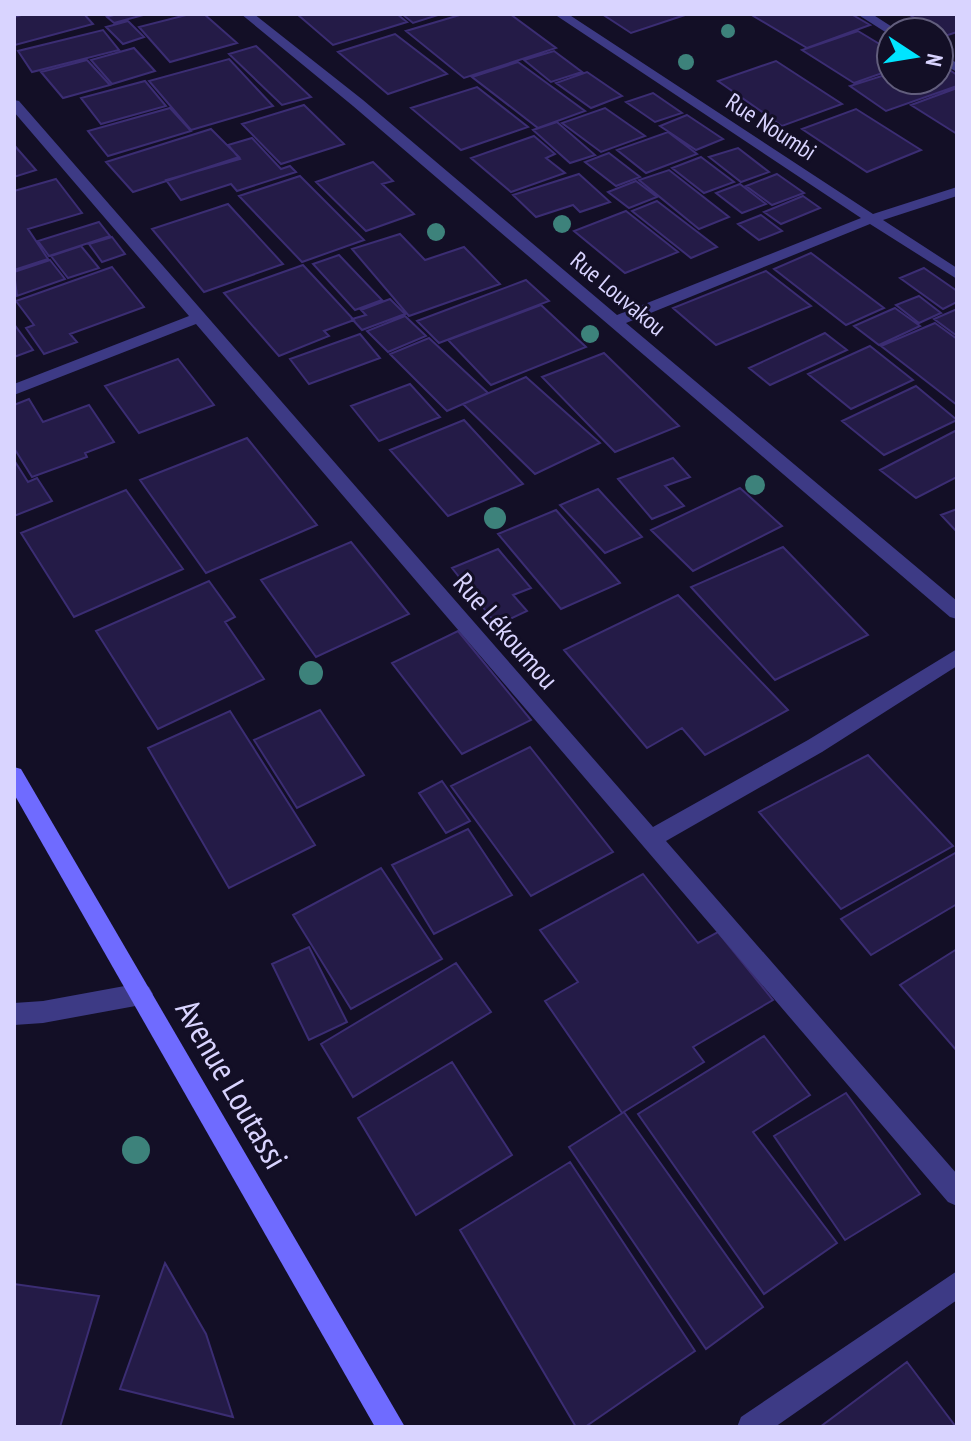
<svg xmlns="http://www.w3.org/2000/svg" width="971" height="1441" font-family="'PT Sans Narrow',sans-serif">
<rect width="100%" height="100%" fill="#130f26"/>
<path fill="#241b47" stroke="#3b2d73" stroke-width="2" d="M25,14H84L93,24L15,45L14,17Z
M117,14H147L114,23L107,17Z
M190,14H204L237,43L170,62L139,27Z
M297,14H397L407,22L333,45Z
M402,14H441L413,23Z
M463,14H510L556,48L464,78L406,31Z
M602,14H688L631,33Z
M750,14H851L870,25L807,48Z
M908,14H957V32L945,36Z
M128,21L144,37L123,44L106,27Z
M103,30L119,50L32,72L18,51Z
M858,31L891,51V70L854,83L802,50Z
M395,34L447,74L388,94L338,52Z
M256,46L311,97L282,105L229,54Z
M134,48L155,71L112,84L91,60Z
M554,51L582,72L551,82L524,60Z
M229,59L273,106L191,130L149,81Z
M87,60L110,85L63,98L41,72Z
M776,61L842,104L782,126L718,81Z
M518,62L585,111L538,128L472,77Z
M939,63L957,75V86L886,111L850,86L891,73V80H939Z
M587,72L622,96L591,108L556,83Z
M145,81L166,106L101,124L81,98Z
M477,87L528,127L461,150L411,108Z
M957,88V134L911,105Z
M653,93L682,113L655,122L626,102Z
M304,105L344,144L281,164L242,124Z
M170,108L191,131L108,156L88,131Z
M605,108L645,136L601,152L562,123Z
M856,109L921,150L867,172L802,129Z
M687,115L723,139L696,150L660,126Z
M557,122L595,155L570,163L533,130Z
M211,129L239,157L133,192L106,162Z
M668,132L697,154L646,173L617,150Z
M534,136L555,154L546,158L565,173L511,192L471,158Z
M252,138L281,169L290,166L296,172L237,191L231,184L181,200L166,180L240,159L228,145Z
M14,145L36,170L14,177Z
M738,148L769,172L741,182L709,157Z
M609,153L640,177L616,186L585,162Z
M701,157L734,182L704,193L672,168Z
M373,162L393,181L382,184L414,214L366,231L316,182Z
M669,170L729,217L699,229L639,180Z
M579,174L610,202L580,212L573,205L536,217L513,195Z
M777,174L804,193L772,205L746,186Z
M300,176L364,240L302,262L239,196Z
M56,179L82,213L28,229L48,259L14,270V191Z
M636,181L657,197L629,208L608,192Z
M740,184L766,204L742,213L716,193Z
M803,196L820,208L781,224L764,212Z
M657,201L717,247L691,258L632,211Z
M228,204L283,264L204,292L152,229Z
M626,211L678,252L625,273L574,231Z
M761,215L782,231L759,240L738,224Z
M99,222L110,236L49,256L38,241Z
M400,234L425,260L464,247L500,284L409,316L352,249Z
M112,237L125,254L102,262L89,244Z
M81,246L99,268L68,278L51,256Z
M811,253L884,308L846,325L774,269Z
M339,255L382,300L355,310L313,264Z
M50,260L65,279L17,296L14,272Z
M303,265L354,320L324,331L329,336L279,356L224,293Z
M112,267L144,307L70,334L77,342L44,354L26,328L34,325L16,301Z
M924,268L957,291V302L943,309L900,278Z
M766,271L811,306L716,345L673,308Z
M526,280L549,301L439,343L417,321Z
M919,296L941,313L919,323L896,305Z
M390,299L405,314L362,330L352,319L366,315L361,310Z
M541,305L586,347L491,385L448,340Z
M895,308L920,326L879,345L854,326Z
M957,309V336L934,319Z
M405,316L426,336L388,352L367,331Z
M935,323L957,339V405L881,346Z
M14,324L33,350L14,357Z
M825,333L847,350L770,385L749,368Z
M360,334L380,358L309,384L290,359Z
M429,338L488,393L447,411L390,354Z
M870,346L913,380L851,409L808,374Z
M604,353L679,426L615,452L542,377Z
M178,359L214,405L139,433L105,386Z
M526,377L600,443L535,474L463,404Z
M410,384L440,417L379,441L351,406Z
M916,386L957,420L884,455L842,421Z
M29,399L43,422L89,405L114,442L85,453L87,457L32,477L14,448V405Z
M464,420L523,484L448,516L390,450Z
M957,430V477L916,498L880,470Z
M247,438L317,525L206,573L140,480Z
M673,458L690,477L665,486L684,506L652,519L618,479Z
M14,460L28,482L37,478L52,501L14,516Z
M740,488L782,526L693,571L651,530Z
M598,489L642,537L605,553L560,505Z
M126,490L183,569L74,617L21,533Z
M957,509V532L941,515Z
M556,510L620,583L561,609L498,534Z
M351,542L409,614L316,657L261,580Z
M783,547L868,635L775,680L691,587Z
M498,549L531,588L513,595L527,611L497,625L452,568Z
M209,581L235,617L225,622L264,679L158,729L96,631Z
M678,595L788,710L705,755L682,728L647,748L564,650Z
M458,631L531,720L462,754L392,663Z
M320,710L364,775L297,808L254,740Z
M230,711L315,845L229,888L148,748Z
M530,747L613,852L531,896L451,786Z
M868,755L953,846L841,909L759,812Z
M442,781L470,821L446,833L419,793Z
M468,829L512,895L434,934L392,865Z
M957,852V904L871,955L841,919Z
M381,868L442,959L351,1009L293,915Z
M643,874L698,943L718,932L773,1000L693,1047L704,1062L622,1113L545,1001L578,982L540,930Z
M309,947L347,1022L309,1040L272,964Z
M957,949V1051L900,985Z
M456,963L491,1012L353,1097L321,1044Z
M764,1036L810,1095L753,1132L837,1243L764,1294L638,1114Z
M452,1062L512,1155L416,1215L358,1118Z
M846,1093L920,1194L845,1240L774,1136Z
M624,1112L763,1307L706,1349L569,1147Z
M570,1162L695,1351L585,1427H576L460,1230Z
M165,1263L206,1334L233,1417L120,1389Z
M14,1284L99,1296L60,1427H14Z
M907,1362L956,1427H820Z"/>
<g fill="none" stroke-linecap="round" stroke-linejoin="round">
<path fill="#3d3a85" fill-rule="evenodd" d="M241,14H254L363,100L617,315L861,218L554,14H568L873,214L957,187V196L883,220L957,268V279L870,224L626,323L957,601V619L950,617L353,106Z
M857,14H872L900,32L890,35Z
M939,53L957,63V72L939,62Z
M14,100L19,101L653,827L808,740L957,649V666L822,752L666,841L957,1174V1206L948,1202L196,324L14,395V384L189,316L14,112Z
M141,983L149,987L153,994L149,1001L141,1005L43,1023L14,1025V1003L43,1001Z
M957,1271V1300L775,1427H737L741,1417Z"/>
<path fill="#6f6bff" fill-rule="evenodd" d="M14,767L21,769L405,1427H375L14,794Z"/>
</g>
<g fill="#3d827b">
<circle cx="728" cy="31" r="7"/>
<circle cx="686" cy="62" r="8"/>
<circle cx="562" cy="224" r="9"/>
<circle cx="436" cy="232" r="9"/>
<circle cx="590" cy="334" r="9"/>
<circle cx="755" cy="485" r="10"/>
<circle cx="495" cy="518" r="11"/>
<circle cx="311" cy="673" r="12"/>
<circle cx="136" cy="1150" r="14"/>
</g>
<g text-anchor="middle" stroke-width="6" stroke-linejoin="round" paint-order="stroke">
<g font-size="24" fill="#d9d4ff" stroke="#130f26">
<text transform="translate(771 127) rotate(33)" y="8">Rue Noumbi</text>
<text transform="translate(618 294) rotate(40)" y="8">Rue Louvakou</text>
</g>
<g font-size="28" fill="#d9d4ff" stroke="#130f26">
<text transform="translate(506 631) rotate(49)" y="10">Rue Lékoumou</text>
</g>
<g font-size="34" fill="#d9d4ff" stroke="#130f26">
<text transform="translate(232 1084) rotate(60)" y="12">Avenue Loutassi</text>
</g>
</g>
<rect width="971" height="1441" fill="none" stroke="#d9d4ff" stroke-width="32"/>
<g transform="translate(915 56) rotate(102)"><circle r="38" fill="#130f26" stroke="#625e7d" stroke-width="2"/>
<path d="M0-6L14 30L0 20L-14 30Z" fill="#00e5ff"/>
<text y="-12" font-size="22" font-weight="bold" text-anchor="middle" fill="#d9d4ff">N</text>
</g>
</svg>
